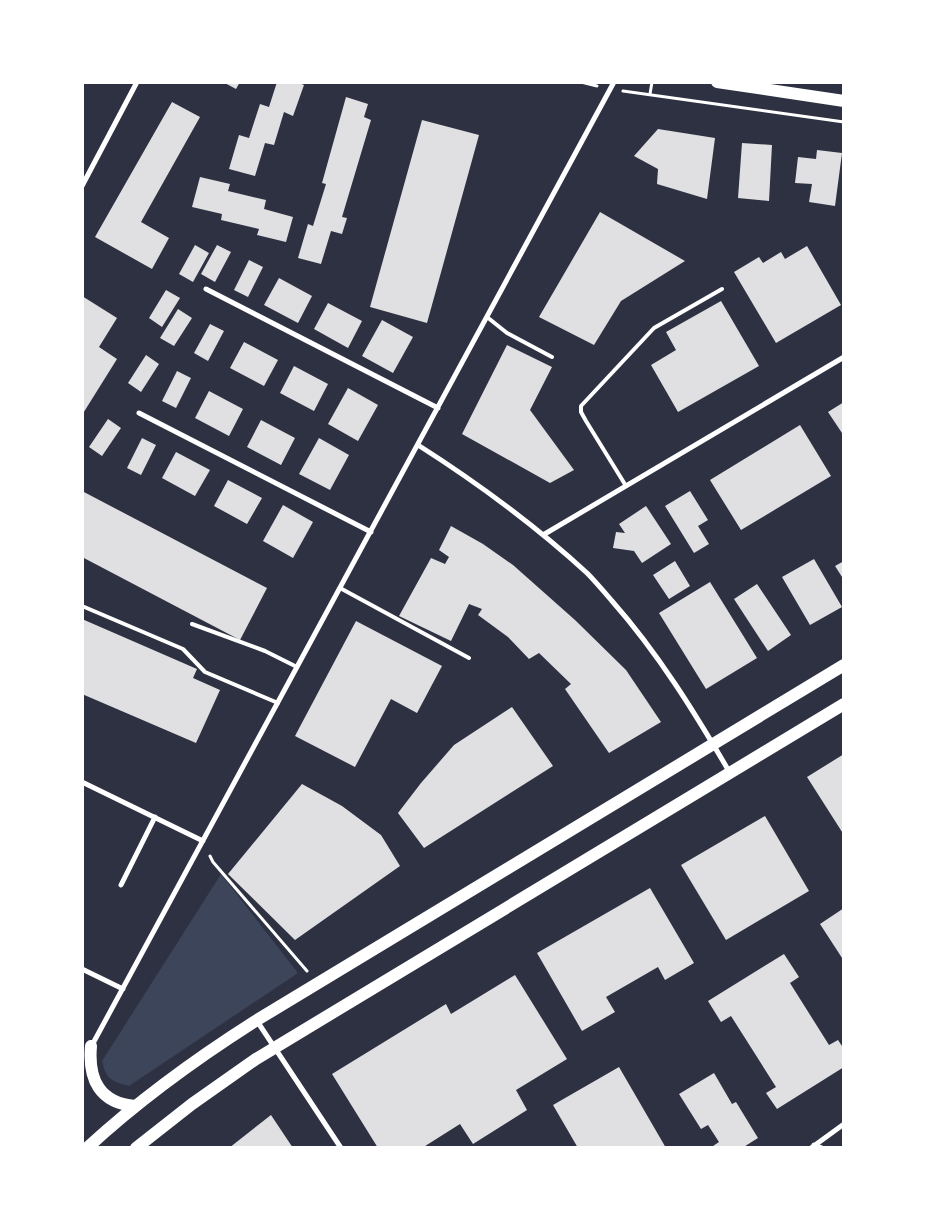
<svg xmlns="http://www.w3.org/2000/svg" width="926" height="1230" font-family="'PT Sans',sans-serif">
<rect width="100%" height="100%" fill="#2d3142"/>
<path fill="#3c4559" d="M221,874L298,973L129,1086C112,1081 106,1080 102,1061Z"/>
<path fill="#e0e0e3" d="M223,82H240L236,89Z
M277,82H296L304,85L293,116L284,112L274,145L265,143L255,176L229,169L239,135L249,138L260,104L269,107Z
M346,97L368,104L364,117L371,120L342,217L347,218L342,234L331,231L321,264L298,258L308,224L313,226L326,184L322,183Z
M172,102L200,117L141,222L169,238L152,269L95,237Z
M422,120L479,135L427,323L370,307Z
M658,129L715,138L707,199L657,184L658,169L634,156Z
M742,143L772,145L769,201L738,198Z
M817,150L842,153L835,206L809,202L812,184L795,183L798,157L816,159Z
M200,177L230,184L228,191L266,200L264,209L293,217L286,242L257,235L259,229L221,220L222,214L192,207Z
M600,212L685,261L621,301L594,345L539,317Z
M195,245L209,253L193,282L179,274Z
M217,245L231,252L215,282L201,274Z
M807,246L841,305L776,343L734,272L759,257L763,263L781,252L785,259Z
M249,260L263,267L248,297L234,290Z
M279,278L312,296L298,323L264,305Z
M166,290L180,298L162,327L149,318Z
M82,296L117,318L99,347L117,359L82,415Z
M721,301L759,366L678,412L651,365L676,350L666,332Z
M328,303L362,321L348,348L314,329Z
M178,309L192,318L174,346L160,338Z
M382,320L413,337L393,373L362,356Z
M210,324L224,331L208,361L194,353Z
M244,342L278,360L264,386L230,368Z
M507,345L552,367L530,410L574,470L550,483L462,434Z
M146,355L159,364L141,392L128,383Z
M294,366L328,384L314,411L280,393Z
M177,371L191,378L176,408L162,401Z
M348,388L378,405L358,441L328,424Z
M209,391L243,409L229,436L195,418Z
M844,402V436L828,412Z
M108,419L121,428L102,456L89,447Z
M261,420L295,438L281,465L247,447Z
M800,425L831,476L741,530L710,480Z
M142,438L156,445L141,475L127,468Z
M319,438L349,455L330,490L299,474Z
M176,452L210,470L195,496L162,478Z
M228,480L262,498L247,524L214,506Z
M82,491L267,588L240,640L82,557Z
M690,491L708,520L698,526L709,544L694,553L665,506Z
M283,505L313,522L293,558L263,541Z
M646,506L671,544L642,563L634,551L613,548L616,532L625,533L619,524Z
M451,526L483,544L513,565L575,620L626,670L661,722L609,753L565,689L571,684L539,653L529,659L508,637L478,615L482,609L469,604L451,641L399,616L431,558L445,564L449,557L439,550Z
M814,559L842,607L810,625L782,577Z
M675,561L690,586L669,599L653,575Z
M844,561V580L835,566Z
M710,582L757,658L706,689L659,613Z
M757,584L791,635L768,651L734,599Z
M82,619L197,669L193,678L220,690L196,743L82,694Z
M356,621L442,666L417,713L391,699L355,767L295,736Z
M512,707L553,766L424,848L398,813L421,783L454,745Z
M844,754V835L807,777Z
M302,784L342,806L381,835L400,866L295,940L228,874Z
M765,816L809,891L726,940L681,865Z
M650,888L694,963L665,980L658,967L606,997L615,1012L582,1031L537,953Z
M844,908V961L820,924Z
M784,954L799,977L790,983L829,1045L838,1040L844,1049V1067L777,1109L766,1093L776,1087L731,1016L721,1022L708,1001Z
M515,975L567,1059L516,1090L527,1110L473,1144L460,1124L422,1148H378L332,1074L446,1004L451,1014Z
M619,1067L666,1148H578L553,1105Z
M714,1073L732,1104L736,1102L758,1138L742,1148H710L719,1142L708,1125L701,1129L679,1094Z
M271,1115L293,1148H229Z"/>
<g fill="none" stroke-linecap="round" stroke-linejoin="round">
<path stroke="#fff" stroke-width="3" d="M581,82L597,86
M623,91L844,122
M650,94L652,82
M210,856L213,862L307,971"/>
<path stroke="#fff" stroke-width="4" d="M487,317L507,333L552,357
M626,486L586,421L581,412V406L654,328L722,289
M340,588L469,658
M82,606L183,649L205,672L278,703
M192,624L265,651L297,667"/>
<path stroke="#fff" stroke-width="5" d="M82,186L137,82
M206,289L438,408
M139,413L371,532
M418,445C476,482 536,526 587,573C596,582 604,592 612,601C658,653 695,713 730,773
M543,535L844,357
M82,782L203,841
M121,885L155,817
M82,969L123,989
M257,1021L341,1148
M91,1047L614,82
M814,1145L822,1148
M811,1148L844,1124"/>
<path stroke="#fff" stroke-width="12" d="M717,82L844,101
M91,1046C88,1080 100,1103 135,1106
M87,1148C139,1100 197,1058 257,1020L844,665
M136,1148L192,1104L256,1059L844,704"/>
</g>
<rect width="926" height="1230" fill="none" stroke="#ffffff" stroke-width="168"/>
</svg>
